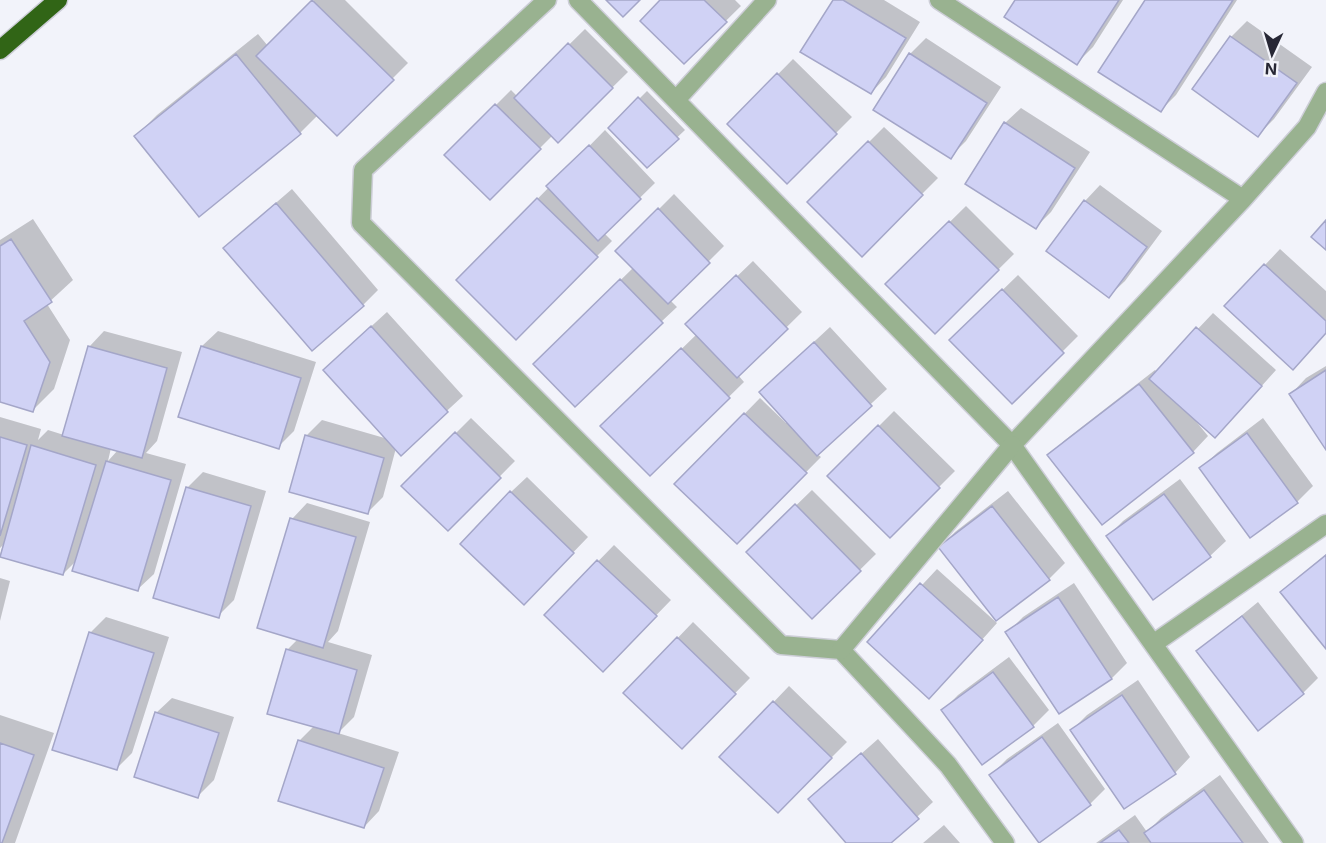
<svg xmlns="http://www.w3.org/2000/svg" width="1326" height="843" font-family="Inter,sans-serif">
<rect width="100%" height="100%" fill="#f2f3fa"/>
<path fill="#0003" fill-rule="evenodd" d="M314,0H345L408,63L337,134L318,115L300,133L136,136L157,115L258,34L268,46Z
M662,0H735L741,6L684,62Z
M834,0H884L920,22L886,77L871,93Z
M1017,0H1123L1093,47L1077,63Z
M1147,0H1237L1176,95L1161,110Z
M1247,21L1312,67L1274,119L1258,135L1194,89L1231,37Z
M585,29L628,72L558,141L553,135L490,198L446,155L511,90L517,96Z
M926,38L1001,87L966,141L950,157L875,109L910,54Z
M793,59L852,117L787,182L729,124Z
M647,91L685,130L647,166L610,128Z
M1021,108L1090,152L1051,212L1036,227L1005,123Z
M884,127L938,178L862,254L809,202Z
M605,130L655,183L604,233L612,241L516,337L458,280Z
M1100,185L1162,231L1125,281L1109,296L1048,251L1085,201Z
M292,189L378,290L363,305L241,233Z
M674,194L724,246L670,300L677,307L661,322L535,364L634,267L617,251Z
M966,206L1014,254L935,332L887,284Z
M33,219L73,280L47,304L70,340L54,389L33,410L0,400V240Z
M1280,249L1326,291V333L1265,265Z
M753,261L802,312L738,375L744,382L650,474L602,426L697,334L703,309Z
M1018,275L1078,336L1012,402L951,340Z
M387,312L463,396L401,453L396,448L383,497L367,513L306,436L322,420L388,439L341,354Z
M1213,313L1276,370L1231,420H1195L1208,436L1193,452L1049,455L1065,440L1155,370L1157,372Z
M830,327L887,389L817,454L821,457L737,542L676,484L760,398L786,423L788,421L776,377Z
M104,331L182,352L157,441L146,453L186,464L154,574L138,589L78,559L63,574L0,555L3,545L0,548V417L41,429L38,440L48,430L64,435L89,347ZM111,448L118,450L108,461Z
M218,331L316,362L294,431L278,447L202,346Z
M1326,366V447L1291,394L1306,378Z
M894,411L955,471L890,536L829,476Z
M471,418L515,461L448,529L403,486Z
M1263,418L1313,486L1297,502L1251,535L1201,468L1217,453Z
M203,472L266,491L234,600L218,616L187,488Z
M527,477L588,537L539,588L511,492Z
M1180,479L1226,541L1210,556L1108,536L1123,521Z
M812,490L876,554L812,617L748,552Z
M1008,491L1065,563L1049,579L997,619L940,547L955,532Z
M307,503L370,522L338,631L328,642L372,655L354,717L338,733L399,752L379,811L364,827L299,741L314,726L287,650L298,639L292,519Z
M614,545L671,600L603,670L546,615Z
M1326,554V646L1282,592Z
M937,569L997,623L945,681L869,642Z
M0,578L10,581L0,621Z
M1074,583L1127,663L1112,678L1060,712L1007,633L1023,617Z
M1258,602L1318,678L1303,693L1198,651Z
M106,617L169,637L132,753L117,768L90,633Z
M693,622L750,678L682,747L625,693Z
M1009,657L1049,710L1033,726L943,710L958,695Z
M1138,680L1190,757L1175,773L1071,731L1087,715Z
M789,686L847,742L778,811L721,757Z
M172,698L234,717L214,780L198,796L156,713Z
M0,715L54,733L15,843H0Z
M1058,723L1105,789L1090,804L991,775L1007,759Z
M878,739L933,802L889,843H848L810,799Z
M1220,775L1269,843H1096L1135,815L1147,832L1161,818Z
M944,825L960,843H923Z"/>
<path fill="#d0d2f5" stroke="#a4a6c8" stroke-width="1.5" d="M312,0L394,80L337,136L256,56Z
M606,0H640L623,17Z
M660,0H704L727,22L684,64L640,21Z
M833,0H843L906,38L871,94L800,52Z
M1015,0H1119L1077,65L1004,17Z
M1145,0H1233L1161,112L1098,72Z
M1230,36L1297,83L1258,137L1192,89Z
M568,43L613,88L558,143L514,98Z
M909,53L987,103L951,159L873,110Z
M236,54L301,134L199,217L134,136Z
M777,73L837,134L787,184L727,124Z
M638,97L679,139L647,168L608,128Z
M495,104L541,149L490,200L444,155Z
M1004,122L1075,168L1036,229L965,184Z
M868,141L923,195L862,257L807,202Z
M589,145L641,199L598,241L546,186Z
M537,198L598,257L516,340L456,280Z
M1084,200L1147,247L1109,298L1046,251Z
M276,203L364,306L312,351L223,248Z
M658,208L710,263L668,304L615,251Z
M1326,220V250L1311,237Z
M949,221L999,270L935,334L885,284Z
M11,239L52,302L24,321L50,362L33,412L0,402V246Z
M1264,264L1326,321V333L1293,370L1224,306Z
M736,275L788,329L737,378L685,324Z
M620,279L663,323L575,407L533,364Z
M1002,289L1064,353L1012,404L949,340Z
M371,326L448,412L401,456L323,370Z
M1196,327L1262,386L1215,438L1149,379Z
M814,342L872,406L817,456L759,392Z
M88,346L167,368L142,458L62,436Z
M201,346L301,378L279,449L178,417Z
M681,348L730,398L650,476L600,426Z
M1326,370V450L1289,394Z
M1139,384L1194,453L1102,525L1047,455Z
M744,413L807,473L737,544L674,484Z
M878,425L940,488L890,538L827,476Z
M455,432L501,478L448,531L401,486Z
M1247,433L1298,503L1250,538L1199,468Z
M305,435L384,458L368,514L289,492Z
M0,437L27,445L0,536Z
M31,445L96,465L63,575L0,557Z
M106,461L171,480L138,591L72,571Z
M186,487L251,506L219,618L153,598Z
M510,491L574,553L524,605L460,544Z
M1164,494L1211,557L1153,600L1106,536Z
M795,504L861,571L812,619L746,552Z
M992,506L1050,580L996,621L938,547Z
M290,518L356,537L323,648L257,628Z
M1326,555V649L1280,592Z
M597,560L657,616L603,672L544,615Z
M920,583L983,640L929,699L867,642Z
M1058,597L1112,679L1059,714L1005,632Z
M1242,616L1304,694L1258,731L1196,651Z
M89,632L154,653L117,770L52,750Z
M677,637L736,694L682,749L623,693Z
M286,649L357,670L339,734L267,714Z
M993,672L1034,727L982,765L941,710Z
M1122,695L1176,774L1124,809L1070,730Z
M773,701L832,758L778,813L719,757Z
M155,712L219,733L198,798L134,777Z
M1042,737L1091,805L1039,843L989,775Z
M298,740L384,768L364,828L278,801Z
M0,743L34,755L2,843H0Z
M861,753L919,819L891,843H846L808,799Z
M1204,790L1243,843H1151L1144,833Z
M1119,830L1129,843H1100Z"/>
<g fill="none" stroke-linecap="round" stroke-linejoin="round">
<defs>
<path id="lane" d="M547,0L363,170L361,223L781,645L841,650L948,765L1005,843
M578,0L1012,445L1294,843
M939,0L1243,199
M676,100L767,0
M1012,445L1243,199L1307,127L1326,92
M1153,644L1326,524"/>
<path id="street" d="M841,650L1012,445"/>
<path id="highway" d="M0,50L58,0"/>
</defs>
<use href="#lane" stroke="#cdced7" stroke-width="21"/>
<use href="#street" stroke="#cdced7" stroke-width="21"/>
<use href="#highway" stroke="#cdced7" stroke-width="21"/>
<use href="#lane" stroke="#99b290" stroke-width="18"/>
<use href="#street" stroke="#99b290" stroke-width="18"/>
<use href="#highway" stroke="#316516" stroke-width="18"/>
</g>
<g transform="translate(1272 54) rotate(184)" stroke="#f2f3fa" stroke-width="4.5" paint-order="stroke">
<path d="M0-4.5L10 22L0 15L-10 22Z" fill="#272735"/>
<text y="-9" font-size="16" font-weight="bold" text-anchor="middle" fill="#272735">N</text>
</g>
</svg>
